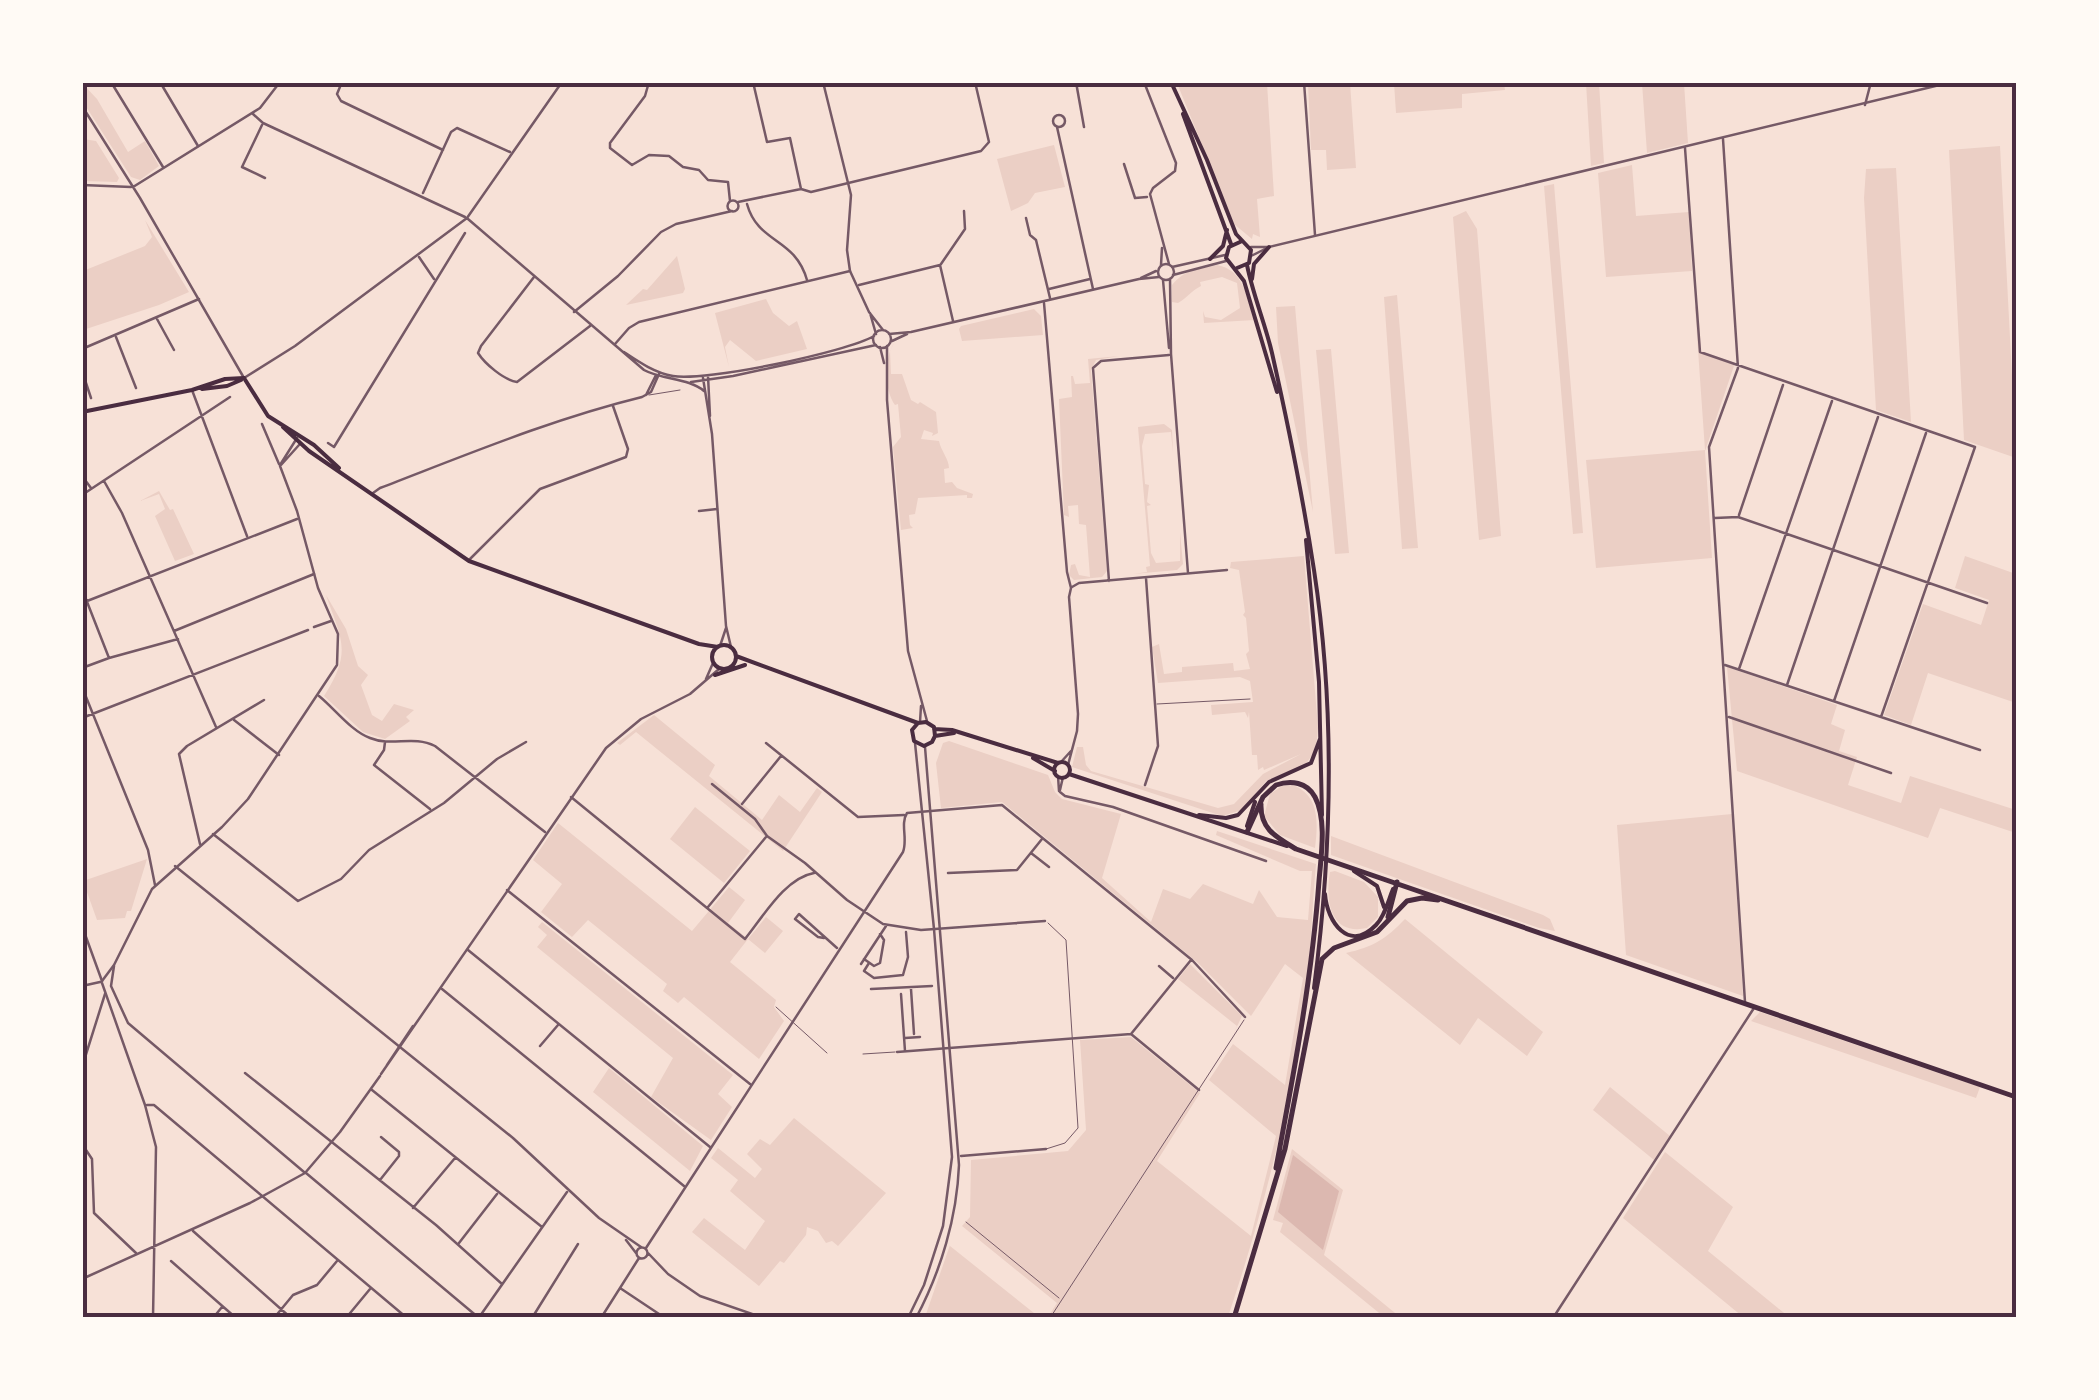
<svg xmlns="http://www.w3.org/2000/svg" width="2099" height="1400" font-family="Poppins,sans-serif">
<rect width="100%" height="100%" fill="#f7e1d7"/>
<path fill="#ebcfc5" d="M82,83L97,99L128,152L145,141L159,166L140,180L131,177L83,102Z
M1177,83H1267L1274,196L1257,199L1260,237L1253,234L1252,239L1234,224Z
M1308,83H1350L1356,168L1327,170L1326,150H1311Z
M1394,83H1504L1505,90L1462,94V108L1396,113Z
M1586,83H1599L1604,163L1591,166Z
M1642,83H1684L1688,143L1647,153Z
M83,139L96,141L119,178L117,182L83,181Z
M1054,145L1065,187L1035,193L1028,203L1011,211L997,159Z
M2000,146L2016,453V458L1964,440L1949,150Z
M1632,165L1636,216L1689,212L1692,271L1606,277L1598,173Z
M1896,168L1911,422L1876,410L1864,198L1866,169Z
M1554,184L1583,533L1573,534L1544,186Z
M1466,211L1477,229L1501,536L1479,540L1453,217Z
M145,220L189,292L159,305L83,330V271L145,246L152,237Z
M677,256L685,289L683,293L626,305L643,289L647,290Z
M1217,265C1244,270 1246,296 1254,320L1204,323L1203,311L1205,317L1221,320L1240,308L1237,283L1222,277L1200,282L1201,286C1191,291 1187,298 1178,303L1172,302V285C1185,269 1197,270 1217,265Z
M1397,295L1418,548L1402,549L1384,297Z
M766,299L773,313L789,326L797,321L807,349L756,361L730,340L725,347L729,367L715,313Z
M1698,305L1701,351L1735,363L1705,451L1712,558L1596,568L1586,460L1705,450L1695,307Z
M1295,306L1313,512L1278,343L1276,307Z
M1034,309L1041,316L1043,335L962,341L959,329L961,326Z
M894,343L890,351L891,374H902L911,400L918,404L920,402L936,412L938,433L932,436L933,433L924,430L921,439L939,441C941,451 949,459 949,468L944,469L945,483L952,482L957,488L973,494L972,498H967V495L918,498L915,514L909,515L910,525L913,528L901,530L893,447L901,437L898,404L895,405C884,390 884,359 894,343Z
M1331,349L1349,553L1335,554L1316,350Z
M1119,356L1096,360L1091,370L1107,571L1102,577L1074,580L1069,575L1071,565L1075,564L1079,575L1090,577L1086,525L1079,524L1078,505L1068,506L1069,517L1064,515L1059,399L1072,397L1071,376H1073L1075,384L1090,383L1088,359Z
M1164,424L1172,430L1173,453L1171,432L1145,434L1142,446L1145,484L1149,485L1147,502L1151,505L1147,506L1151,553L1156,563L1180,561V532L1183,564L1177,570L1133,574L1147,572L1146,567L1150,566L1138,427Z
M159,491L170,510L173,509L194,554L175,561L155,516L165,509L159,494L140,501Z
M1304,556L1318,728L1316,749L1306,764L1266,781L1242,810L1222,816L1072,767L1077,747H1083L1086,765L1091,771L1218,808L1234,804L1263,774L1301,754L1264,770L1263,767L1258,770L1257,755H1252L1249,712L1248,718L1245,712L1212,715L1211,705L1253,702L1250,681L1240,677L1158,683L1152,647L1159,644L1164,674L1182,672V667L1233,663L1234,671L1250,669L1246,654L1249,651L1246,618L1243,615L1245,612L1239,570L1230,568L1231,562Z
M1965,556L2016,574V703L1928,673L1911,725L1884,715L1923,604L1981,625L1989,600L1955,588Z
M326,595L346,629L358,666L368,675L361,685L372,715L382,721L394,704L414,710L406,717L410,721L385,739L363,732L324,696C353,651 341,639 326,595Z
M1727,667L1837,705L1831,724L1845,730L1839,751L1857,757L1848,785L1901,803L1910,776L2016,810V833L1940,808L1928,838L1737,771Z
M654,715L715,765L709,776L762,820L779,795L800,812L817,788L822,792L783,851L636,732L620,745L617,743Z
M949,741L1048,775L1055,792L1062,799L1121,814L1102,878L1151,922L1163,889L1190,899L1203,884L1253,904L1259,890L1277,917L1308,920L1312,871H1300L1216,835L1217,831L1316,864C1312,907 1311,952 1305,995C1291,1105 1263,1212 1228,1317H1048L1057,1303L962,1226L970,1217L971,1160L1068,1151L1086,1130L1080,1040L1131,1037L1200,1093L1157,1161L1251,1236L1276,1136L1209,1080L1233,1044L1285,1085L1303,978L1285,964L1251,1016L1197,962L1002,802L941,808L936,763L943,743Z
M1293,785C1320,796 1318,823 1315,848L1280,835L1264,816L1270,794L1282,786Z
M695,807L750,851L724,883L670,839Z
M1732,814L1743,996L1626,955L1617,825Z
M558,823L692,931L729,887L745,900L728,923L748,939L766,917L783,931L765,953L748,939L730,962L776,1000L774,1007L784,1021L759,1059L684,997L678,1003L663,991L667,984L588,920L572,937L541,912L562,884L533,860Z
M1331,836L1543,915L1550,919L1555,931L1539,928L1331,855Z
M147,859L131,911H127L125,918L97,920L83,881Z
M1335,871L1364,882L1378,897V917L1367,928C1330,936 1325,900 1330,872Z
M1405,919L1543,1032L1527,1056L1478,1018L1460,1045L1346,953C1373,947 1386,939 1405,919Z
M542,922L733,1075L718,1094L732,1107L711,1140L651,1097L673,1058L537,947L547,935L538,927Z
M1190,964L1242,1016L1231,1039L1237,1026L1178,979Z
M1760,1012L1980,1087L1976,1098L1751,1021Z
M609,1068L703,1146L690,1171L593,1092Z
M1610,1087L1670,1136L1654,1160L1593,1110Z
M794,1118L886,1193L838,1246L832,1241L826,1243L818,1231L807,1227L806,1235L784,1263L780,1261L759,1286L692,1232L704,1218L745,1250L765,1221L730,1191L738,1180L711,1158L718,1148L755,1178L762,1169L747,1154L760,1139L770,1145Z
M1292,1149L1343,1190L1324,1255L1400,1317H1384L1280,1232L1283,1223L1273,1220Z
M1665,1152L1733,1207L1708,1251L1789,1317H1743L1623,1218Z
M950,1245V1246L1039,1317H925Z"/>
<path fill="#dcb8b0" d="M1293,1155L1339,1191L1323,1250L1278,1212Z"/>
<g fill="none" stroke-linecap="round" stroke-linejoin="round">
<path stroke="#755966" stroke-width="1" d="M649,395L680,390
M1157,704L1250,699
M776,1007L827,1053
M863,1054L895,1052
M1046,1149L1065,1143L1078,1128L1066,940L1048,923
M966,1222L1059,1298
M1050,1318L1244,1020"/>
<path stroke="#755966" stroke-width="2.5" d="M111,82L163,167
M160,82L198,146
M342,82L337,94L341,101L443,150
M649,82L645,96L610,143V148L632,165L649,155L669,156L683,167L699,170L708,180L728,182L730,201
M753,82L767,142L790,138L801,189
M1076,82L1084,127
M1144,82L1176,163L1175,171L1153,188L1150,194L1169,264
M1304,82L1315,235
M1865,105L1871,82
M253,114L263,123L465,217
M1053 121a6 6 0 1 1 12 0a6 6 0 1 1-12 0Z
M262,125L242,167L265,178
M1057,127L1093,289
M1723,139L1738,368L1709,447L1745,1002
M1685,148L1700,352L1975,447L1881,717
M1124,164L1135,198L1147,197
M82,185L131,187
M423,193L451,132L457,128L510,152
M727.5 206a5.5 5.5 0 1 1 11 0a5.5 5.5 0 1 1-11 0Z
M738,202L801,189L811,192L981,151L989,142L975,82
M747,204C758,244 795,237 807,280
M1026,218L1030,235L1036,240L1050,298
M419,257L434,279
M941,264L965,229L964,211
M940,265L953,321
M1161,265L1162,248
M534,277L481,346L478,353C485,364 504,380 517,382L590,326
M1170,279L1171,354L1188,573
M1163,280L1169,348
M859,285L940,265
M1049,289L1090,279
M1044,303L1067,572L1071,588L1069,597L1078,714L1077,731L1068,765
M574,312L618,276L661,232L676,224L732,211
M157,319L174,350
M116,337L136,388
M615,344L629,328L639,322L850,271
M82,349L199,299
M82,371L91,398
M192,390L247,536
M646,395L656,375
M262,424L279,464
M328,443L334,447L465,233
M82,476L91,488
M104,481L122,513L216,727
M373,493L380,488C466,455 552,419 642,397L651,392L659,374
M82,495L230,397
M699,511L717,509
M1739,515L1783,385
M1715,518L1738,517L1987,603
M469,560L540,489L626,457L628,449L613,406
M1109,581L1093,368L1101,361L1169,355
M1072,587L1079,583L1227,570
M82,589L109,658
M82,603L297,519
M314,627L331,621
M174,631L314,574
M1725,665L1980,750
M82,668L109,658L178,639
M1739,669L1832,401
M1787,685L1878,417
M82,687L148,850L155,885
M319,696C335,709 351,731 370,738C392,747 413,735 435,746L545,832
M1834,701L1926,433
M1729,717L1891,773
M82,718L308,630
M234,720L279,755
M385,742L384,750L374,765L430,809
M766,743L858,817L904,815
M1061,762L1071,751
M1058,776L1059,791
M712,784L755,819L767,836L805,863L847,900L883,924L921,930L1045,921
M1145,785L1158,746L1146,578
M1060,790L1063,777
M1060,792L1065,796L1113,807L1266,861
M571,797L745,939C763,917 785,878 814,873
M742,804L781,756
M213,834L298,901L341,879L369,850L444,803L497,759L526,742
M200,844L179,754L187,746L264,700
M1031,853L1049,867
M175,866L513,1138L599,1218L641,1247
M948,873L1017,870L1042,839
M507,890L750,1084
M708,907L766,837
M82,926L102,981
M824,938L818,937L795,919L799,914L837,948
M468,950L710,1147
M864,959L874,966L880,963L884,940L880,934
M1191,960L1131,1034L1199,1090
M869,963L864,971L874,978L903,975L908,957L906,932
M861,964L886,926
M114,966L111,986L128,1023L304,1172
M1159,966L1173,978
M442,989L684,1186
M871,989L932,986
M911,989L914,1034
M901,994L905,1051
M905,1038L920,1037
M540,1046L558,1025
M897,1052L1131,1034
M82,1067L105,994
M245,1073L436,1225L502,1284
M372,1090L542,1227
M147,1105H154L407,1318
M82,1144L92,1159L94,1213L136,1253
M961,1156L1046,1149
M380,1180L399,1156V1152L381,1137
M413,1208L455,1158
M193,1231L291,1318
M626,1240L636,1253
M459,1243L497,1194
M636.5 1253a5.5 5.5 0 1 1 11 0a5.5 5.5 0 1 1-11 0Z
M646,1248L903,852C908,839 900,824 907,813L1002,805L1192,960L1245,1017
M648,1253L668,1274L700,1296L764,1318
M171,1261L236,1318
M620,1288L665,1318
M480,1316L567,1192
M213,1318L222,1307
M274,1318L293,1295L317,1285L337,1261
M346,1318L370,1289
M532,1318L578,1244
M601,1318L639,1258
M1553,1318L1754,1008"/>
<path stroke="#755966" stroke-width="2.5" d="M823,82L851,195L847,250L850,271L869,312L883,330
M82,106L140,198L244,378L295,346L467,218L562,82
M133,187L260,108L280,82
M468,219L644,370C662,380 689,378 704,391
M1251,247H1268
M1251,256L1269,247L1952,82
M1158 272a8 8 0 1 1 16 0a8 8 0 1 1-16 0Z
M1172,267L1225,255
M1173,275L1226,261
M1141,278L1156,271
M870,313L876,334
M873 339a9 9 0 1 1 18 0a9 9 0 1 1-18 0Z
M889,334L911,332L1139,279L1159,277
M892,341L907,334
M887,346V400L908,651L927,721
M880,347L884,363
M624,352C639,362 655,373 673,376C704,382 847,352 874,336
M708,376L710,416
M703,378L712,434L726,626L731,647
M691,382L733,376L876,345
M280,465L297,438
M281,465L299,445
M720,646L726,628
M706,679L713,663
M920,722L921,706
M102,981L114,965L152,889L222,827L248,799L337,665L338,634L318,588L297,511L280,466
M102,983L145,1105L156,1147L153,1318
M82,986L100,982
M387,1065L413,1026
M381,1074L606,748L641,719L690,694L719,669
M306,1173L479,1318
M82,1279L250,1203L305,1173L340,1132L380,1076
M908,1318L924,1285L943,1226L952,1157L934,929L915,743
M916,1318C941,1271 957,1217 959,1165L925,747"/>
<path stroke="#4a2c40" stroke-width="4" d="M244,378L268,416L314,445L339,468
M202,389L227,386L241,380
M82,412L192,390L225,379L244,378
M283,427L309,451L469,561L699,644L718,647
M712 657a12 12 0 1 1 24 0a12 12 0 1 1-24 0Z
M736,656L918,723
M715,675L745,665
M934,729L952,730L1058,763
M935,736L934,727L926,722L918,723L912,730L914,741L924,746L932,742L935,736L954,733
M1033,758L1055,771
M1054 770a8 8 0 1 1 16 0a8 8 0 1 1-16 0Z
M1069,774L1287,846"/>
<path stroke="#4a2c40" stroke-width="4" d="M1171,82L1207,160L1236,234L1251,250L1249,263L1237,268
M1183,114L1231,244
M1240,242L1229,247L1226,258L1244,281L1277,392
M1210,259L1223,246L1227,230
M1247,265C1253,295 1265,323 1272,353C1288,424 1303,498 1314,570C1335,707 1332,851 1314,988
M1252,279L1254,264L1269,247
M1306,540L1319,682L1322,815
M1199,815L1226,818L1238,815L1269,782L1311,763L1320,739
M1247,826L1255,802
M1354,871L1377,886L1384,907
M1325,894C1327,922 1349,953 1376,925C1385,916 1388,901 1393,889"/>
<path stroke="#4a2c40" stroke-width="5" d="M1261,804C1260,829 1276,837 1296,849L2016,1097
M1247,832L1263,797L1276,785C1291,780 1307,782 1315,797C1327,820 1321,856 1319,881C1312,978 1294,1072 1276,1168
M1388,917L1397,882
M1234,1318L1285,1149L1322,959L1334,948L1377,932L1407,901L1422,898L1438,900"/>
</g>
<rect width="2099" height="1400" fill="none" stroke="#fffaf5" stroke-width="170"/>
<rect x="85" y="85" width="1929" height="1230" fill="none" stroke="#4a2c40" stroke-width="4"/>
</svg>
